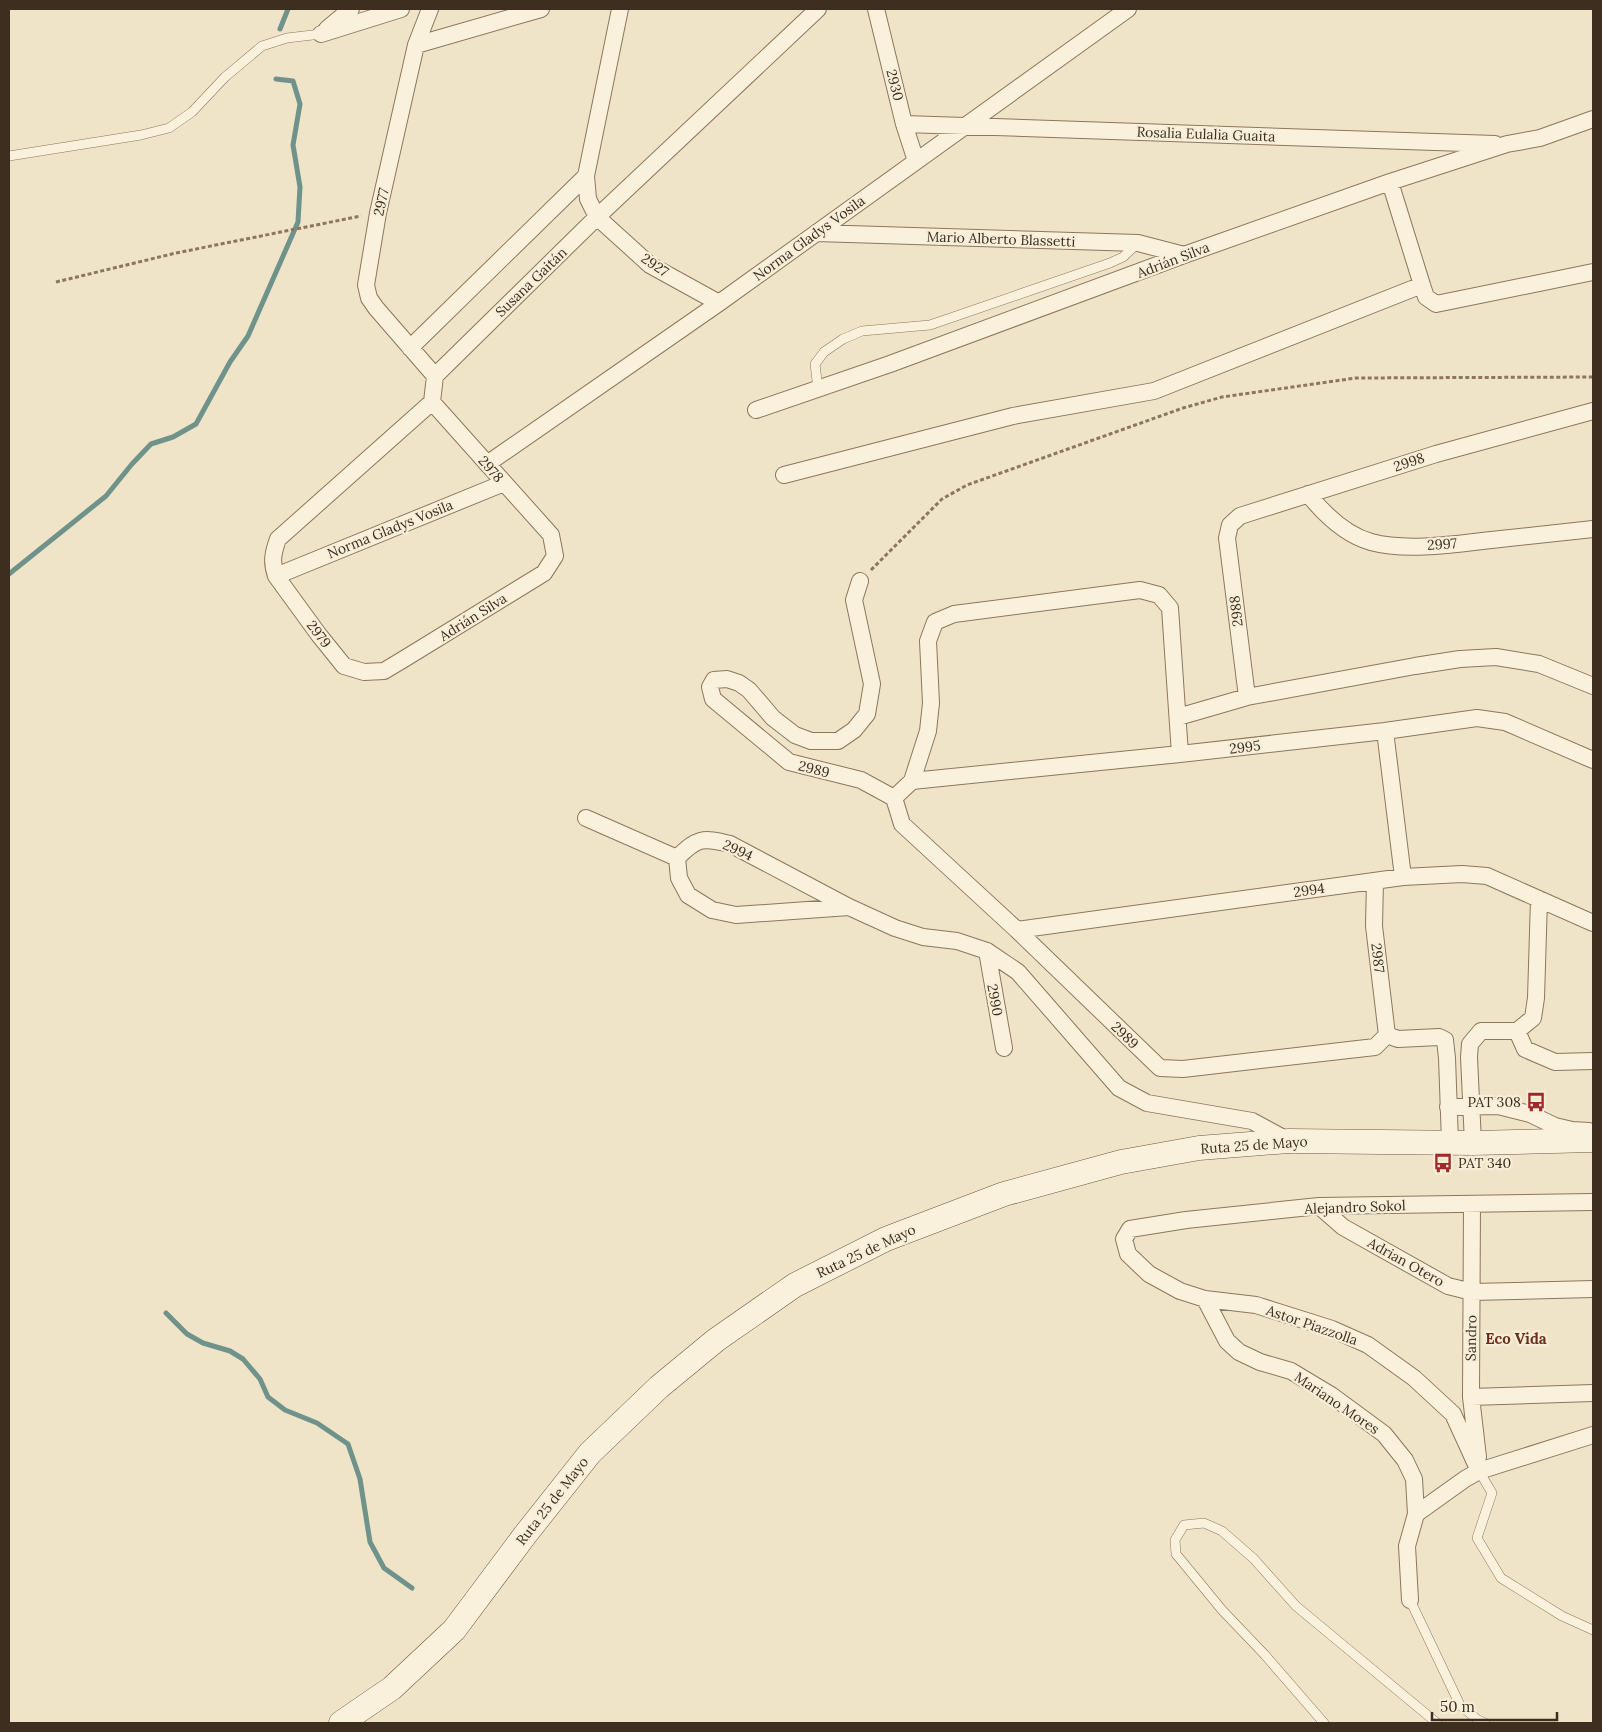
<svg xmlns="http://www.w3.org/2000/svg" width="1602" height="1732" font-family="Lora,serif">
<rect width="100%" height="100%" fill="#f0e4c8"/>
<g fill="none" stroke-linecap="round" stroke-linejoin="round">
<path stroke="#6f938a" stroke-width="5" d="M280,29L288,9
M9,574L106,496L132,464L151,444L173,437L196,424L230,362L248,336L298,222L300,187L293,145L300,104L293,81L276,79
M166,1313L187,1334L203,1343L230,1351L243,1359L260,1379L268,1397L285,1410L317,1423L348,1444L360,1479L370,1542L384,1568L412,1588"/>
<defs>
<path id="lane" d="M9,156L141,135L169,128L192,112L225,77L262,46L287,38L321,34
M818,389L815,364L824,352L843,339L862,331L930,325L1110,263L1123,257L1138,243
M1479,1471L1492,1493L1477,1538L1501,1578L1562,1616L1593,1630
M1410,1600L1460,1705L1478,1720L1485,1723
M1324,1723L1265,1655L1222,1610L1176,1554L1175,1540L1184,1525L1204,1523L1222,1531L1254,1559L1296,1606L1437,1723"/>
<path id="street" d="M430,9L416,45L378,213L366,285L369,298L376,308L435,376
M620,9L586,176L588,199L597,217L650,265L719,303
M876,9L904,124L916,161
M327,29L351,9
M321,34L401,9
M416,45L541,9
M904,124L1495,144
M816,233L1138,243L1184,255
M1422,285L1426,297L1436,304L1593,272
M410,348L586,176
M432,402L551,535L555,556L544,573L404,659L384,671L364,672L344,666L319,635L276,576C271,562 273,553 278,539L432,402L435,376L597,217L818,9
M756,410L890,364L1184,255L1390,182L1507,144L1540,138L1593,119
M487,464L719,303L1128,9
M784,475L1013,416L1154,391L1422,285L1390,182
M1308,494C1324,514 1346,535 1371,542C1404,551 1449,545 1482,541C1519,537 1556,533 1593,529
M276,576L504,483
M860,581L854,600L872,684L867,714L854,730L838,741H811L795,735L773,718L749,690L739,683L727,679L714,680L710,687L713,699L789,762L861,780L894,798L902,824L1017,930L1160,1068L1183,1069L1375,1047L1387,1035
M1247,697L1227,538L1230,525L1240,516L1436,454L1593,411
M1178,717L1247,697L1415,666L1460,659L1496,657L1539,664L1593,686
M1385,731L1403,877
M912,781L928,731L931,703L928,641L935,622L954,614L1140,590L1159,595L1170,608L1180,754
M894,798L912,781L1180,754L1385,731L1477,718L1505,722L1593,760
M586,818L677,858
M1375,881L1374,926L1387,1035
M849,907L736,915L712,910L688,895L679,878L677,858C697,838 702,837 730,844L849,907L895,928L923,937L957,941L987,951L1018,972L1119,1088L1147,1103L1252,1121L1289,1141
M1017,930L1403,877L1462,874L1487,876L1593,923
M987,951L1004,1048
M1517,1031L1525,1049L1555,1062L1593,1061
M1387,1035L1398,1039L1439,1037L1445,1040L1447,1058L1450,1142
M1448,1107L1498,1106L1530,1114L1555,1126L1572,1130L1589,1131
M1473,1143L1469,1057L1470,1044L1481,1031H1517L1533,1018L1536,998L1539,899
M1472,1204L1471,1397L1478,1457
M1319,1206L1343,1227L1448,1286L1472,1292L1593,1289
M1205,1299L1227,1341L1239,1352L1260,1362L1291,1371L1331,1395L1384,1434L1405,1460L1414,1479L1416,1514L1407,1546L1410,1600
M1471,1397L1593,1393
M1479,1471L1453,1414L1414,1378L1368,1345L1332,1329L1256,1305L1205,1299L1180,1291L1149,1274L1128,1254L1124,1239L1130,1229L1186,1220L1319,1206L1593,1202
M1416,1514L1465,1479L1479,1471L1593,1435"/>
<path id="secondary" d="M341,1723L392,1688L454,1630L525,1535L590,1453L659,1387L716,1340L795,1285L886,1239L1004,1194L1121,1162L1199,1148L1289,1141L1473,1143L1593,1140"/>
</defs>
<use href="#lane" stroke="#8d765c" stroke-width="10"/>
<use href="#street" stroke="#8d765c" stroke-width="18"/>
<use href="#secondary" stroke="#6f573f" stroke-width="25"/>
<path stroke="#8d765c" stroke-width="3" stroke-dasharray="4 2.5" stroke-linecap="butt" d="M56,282L176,253L361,216
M871,570L942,499L967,485L1183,408L1222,397L1356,378L1593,377"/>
<use href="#lane" stroke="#faf1dc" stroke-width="9"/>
<use href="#street" stroke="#faf1dc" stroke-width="16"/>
<use href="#secondary" stroke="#faf1dc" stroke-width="24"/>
</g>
<defs>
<symbol id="bus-bare" viewBox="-9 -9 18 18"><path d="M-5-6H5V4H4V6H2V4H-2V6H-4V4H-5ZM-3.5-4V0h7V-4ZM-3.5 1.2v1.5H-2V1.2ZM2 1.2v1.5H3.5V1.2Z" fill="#9e2a2b" stroke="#f7eed8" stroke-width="2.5" paint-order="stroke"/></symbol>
</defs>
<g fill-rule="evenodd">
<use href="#bus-bare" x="1522" y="1088" width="28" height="28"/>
<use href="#bus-bare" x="1429" y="1149" width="28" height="28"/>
</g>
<g text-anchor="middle" stroke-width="4.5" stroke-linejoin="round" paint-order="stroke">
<g font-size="14" fill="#3d2e20" stroke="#f7eed8">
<text transform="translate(895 85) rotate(76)" y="5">2930</text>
<text transform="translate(1206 134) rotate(2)" y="5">Rosalia Eulalia Guaita</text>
<text transform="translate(381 202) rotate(-78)" y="5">2977</text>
<text transform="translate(809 238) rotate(-36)" y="5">Norma Gladys Vosila</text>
<text transform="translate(1001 239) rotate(2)" y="5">Mario Alberto Blassetti</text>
<text transform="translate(1173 260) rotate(-21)" y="5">Adrián Silva</text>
<text transform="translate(655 265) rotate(34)" y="5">2927</text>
<text transform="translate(531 282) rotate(-44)" y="5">Susana Gaitán</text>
<text transform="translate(1409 462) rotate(-18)" y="5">2998</text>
<text transform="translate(491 469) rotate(48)" y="5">2978</text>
<text transform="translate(390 529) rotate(-22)" y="5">Norma Gladys Vosila</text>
<text transform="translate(1442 544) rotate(-4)" y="5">2997</text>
<text transform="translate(1236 611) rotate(-97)" y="5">2988</text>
<text transform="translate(473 617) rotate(-32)" y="5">Adrián Silva</text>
<text transform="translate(319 634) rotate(52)" y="5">2979</text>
<text transform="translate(1245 747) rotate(-7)" y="5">2995</text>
<text transform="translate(814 769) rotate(14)" y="5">2989</text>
<text transform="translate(738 850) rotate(24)" y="5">2994</text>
<text transform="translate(1309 890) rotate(-8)" y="5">2994</text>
<text transform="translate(1378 958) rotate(83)" y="5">2987</text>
<text transform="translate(995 1000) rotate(80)" y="5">2990</text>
<text transform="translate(1125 1035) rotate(44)" y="5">2989</text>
<text transform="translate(1254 1145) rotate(-4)" y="5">Ruta 25 de Mayo</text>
<text transform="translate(1355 1207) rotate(-2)" y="5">Alejandro Sokol</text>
<text transform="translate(866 1251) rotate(-25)" y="5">Ruta 25 de Mayo</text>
<text transform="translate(1406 1262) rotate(29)" y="5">Adrian Otero</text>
<text transform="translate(1312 1325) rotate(19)" y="5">Astor Piazzolla</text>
<text transform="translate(1471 1338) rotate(-89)" y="5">Sandro</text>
<text transform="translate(1337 1403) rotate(34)" y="5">Mariano Mores</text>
<text transform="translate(552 1501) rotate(-52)" y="5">Ruta 25 de Mayo</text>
</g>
<g font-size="14" fill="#3d2e20" stroke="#f7eed8" text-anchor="end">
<text x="1521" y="1107">PAT 308</text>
<text x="1458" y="1168" text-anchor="start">PAT 340</text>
</g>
<g font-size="15" font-weight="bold" fill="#6b2e1e" stroke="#f7eed8">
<text x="1516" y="1344">Eco Vida</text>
</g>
</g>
<rect width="1602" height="1732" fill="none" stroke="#3d2e20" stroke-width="20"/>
<path d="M1432 1712v8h125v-8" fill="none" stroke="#3d2e20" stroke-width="2.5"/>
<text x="1440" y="1712" font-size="15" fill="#3d2e20" stroke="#f7eed8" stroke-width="4" paint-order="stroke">50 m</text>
</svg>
